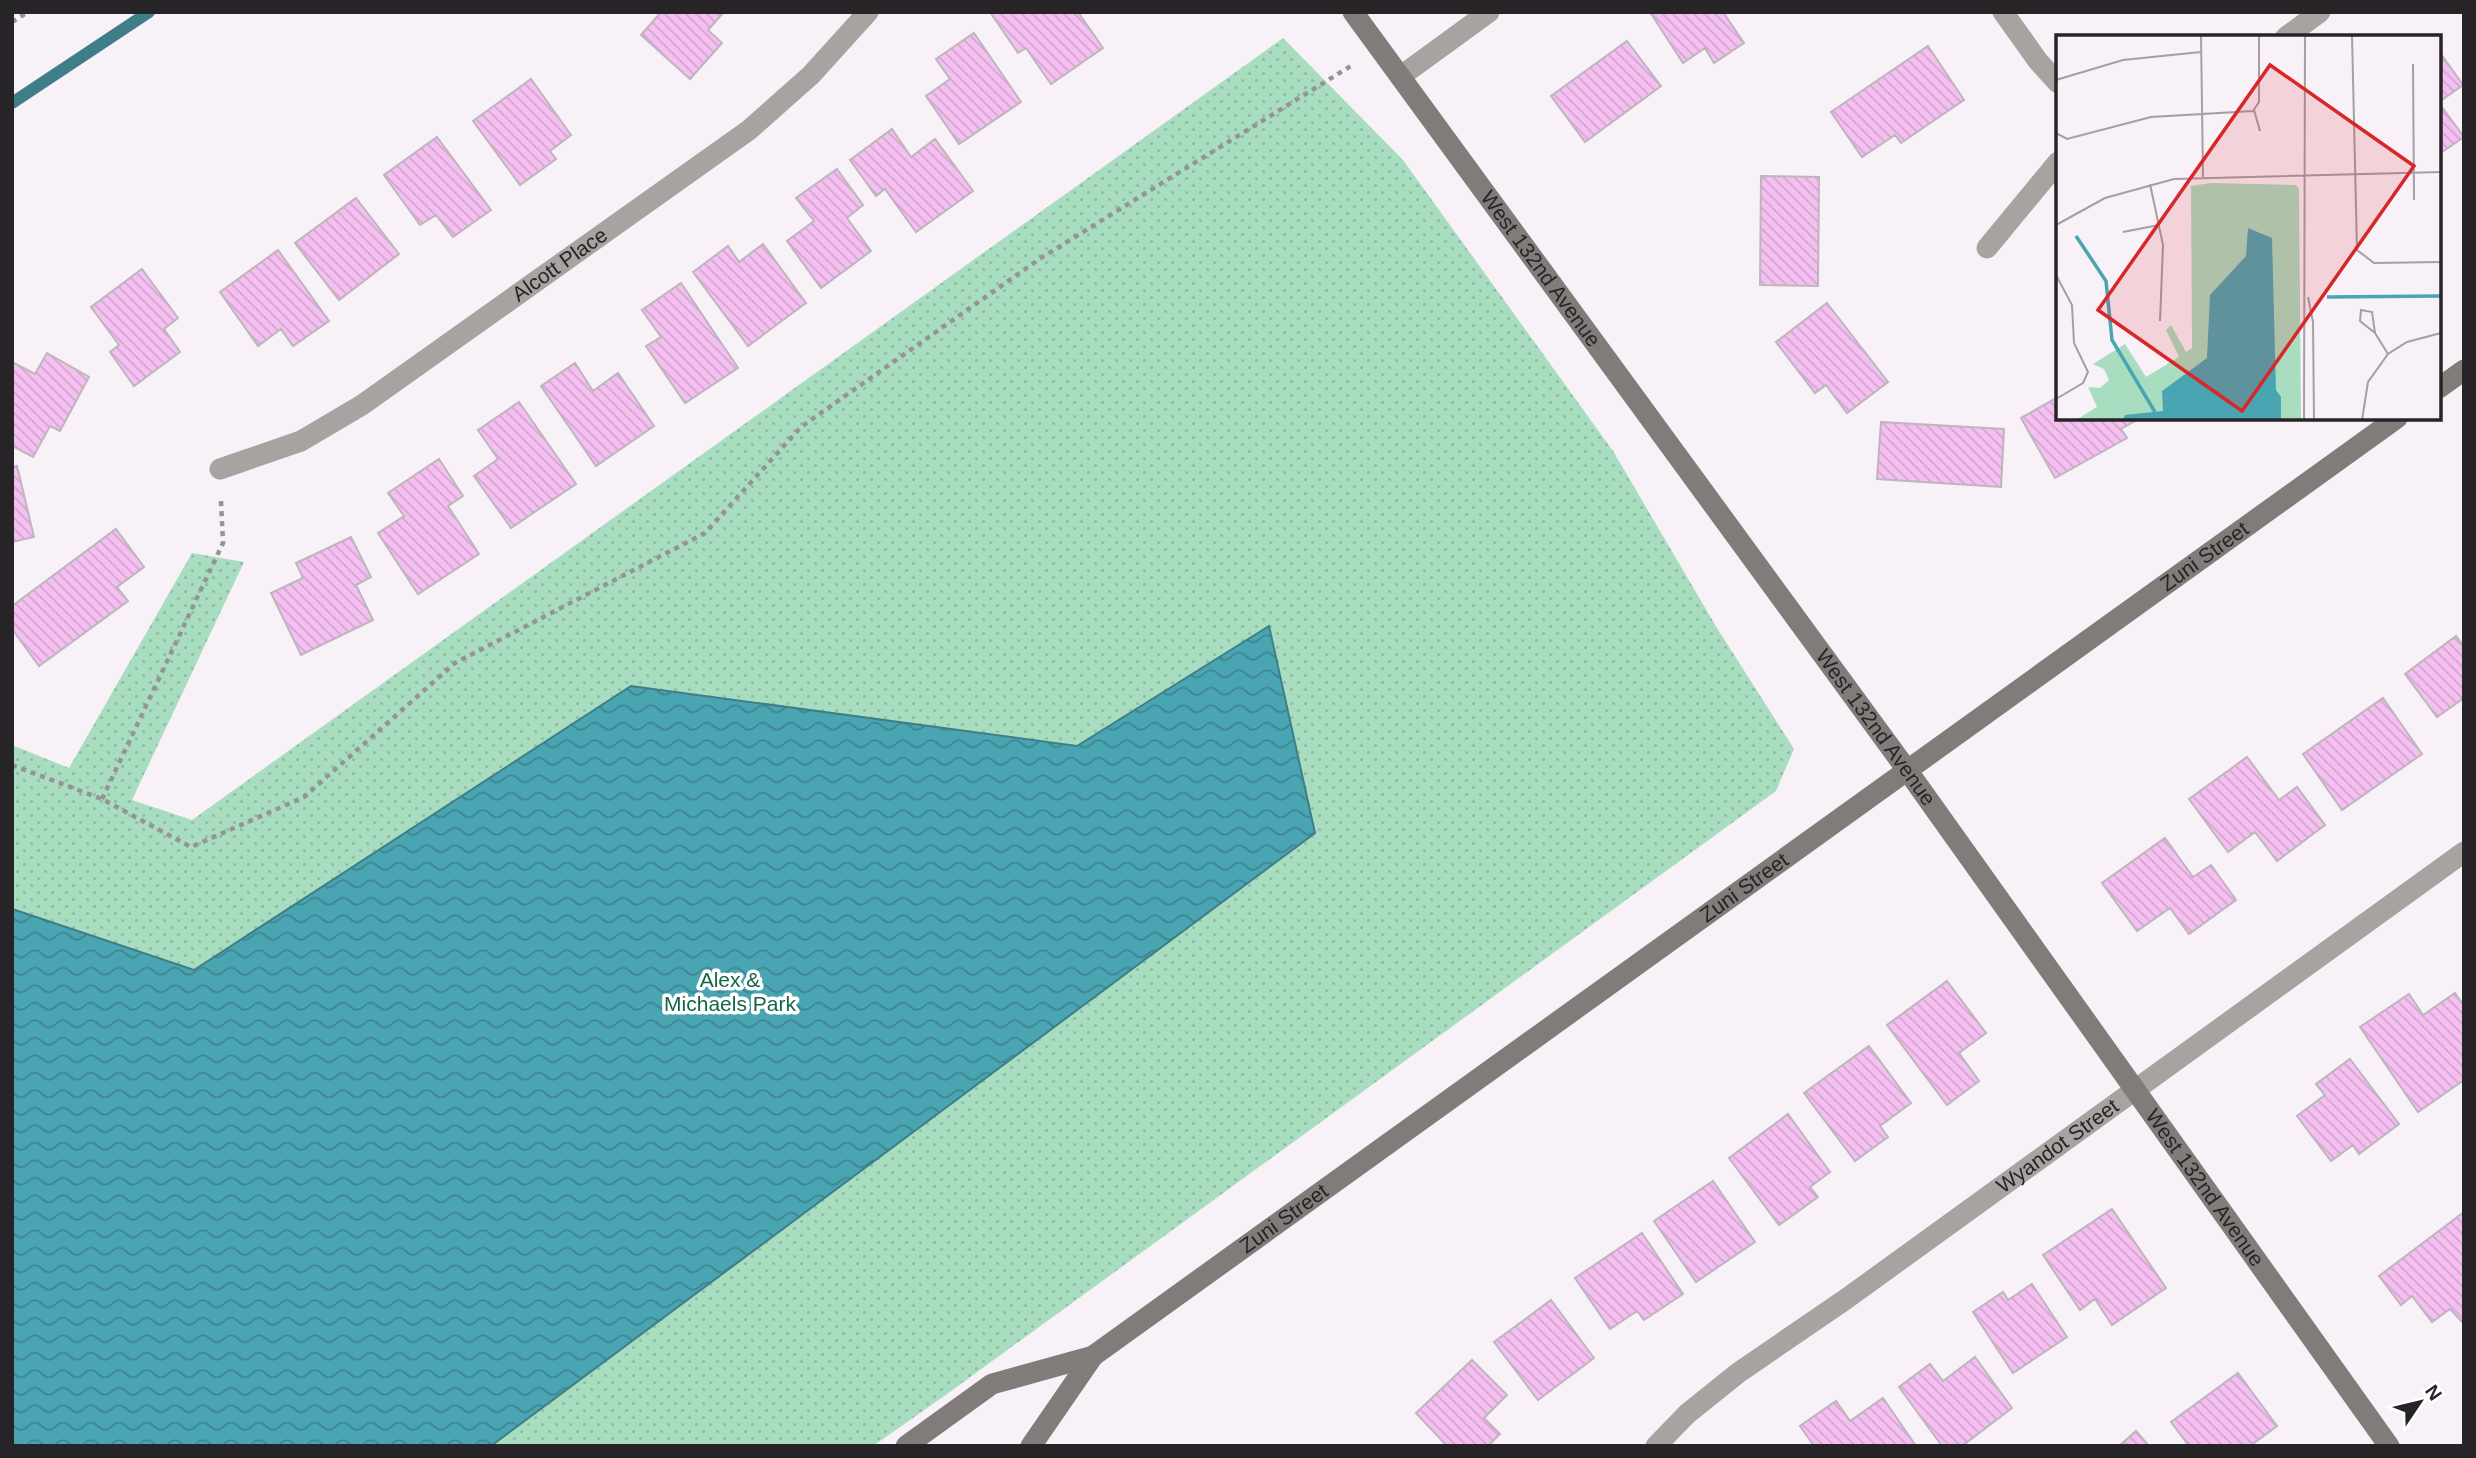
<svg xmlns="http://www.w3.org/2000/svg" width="2476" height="1458" font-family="Arial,sans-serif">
<defs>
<pattern id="park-dots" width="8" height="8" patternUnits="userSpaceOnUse" patternTransform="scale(1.75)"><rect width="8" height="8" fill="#a8ddc0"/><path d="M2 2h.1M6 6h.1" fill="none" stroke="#90bea5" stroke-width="1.8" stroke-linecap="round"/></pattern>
<pattern id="water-waves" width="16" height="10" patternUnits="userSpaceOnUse" patternTransform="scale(1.75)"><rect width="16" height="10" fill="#4aa5b2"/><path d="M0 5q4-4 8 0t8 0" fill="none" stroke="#3d8691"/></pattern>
<pattern id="building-back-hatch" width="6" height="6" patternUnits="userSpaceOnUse" patternTransform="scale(1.75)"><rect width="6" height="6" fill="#f5c0f1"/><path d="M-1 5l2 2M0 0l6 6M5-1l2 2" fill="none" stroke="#d2a5ce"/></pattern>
</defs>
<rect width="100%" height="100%" fill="#f8f1f8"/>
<path fill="url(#park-dots)" d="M1283,38L1403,160L1613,451L1717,628L1794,749L1776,791L947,1394L873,1446H12V745L69,768L192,553L244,562L132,800L192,820Z"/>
<path fill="url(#water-waves)" stroke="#3f7e88" stroke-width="2" d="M1269,626L1315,833L491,1446H12V909L194,970L631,686L1077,746Z"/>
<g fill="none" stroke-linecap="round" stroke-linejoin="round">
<path stroke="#3f7e88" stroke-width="12" d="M12,103L149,12"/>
</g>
<path fill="url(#building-back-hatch)" stroke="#bdb6bd" stroke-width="2" d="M661,12H724L708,30L722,43L690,79L641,35Z
M990,12H1078L1103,48L1051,84L1026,48L1018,53Z
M1650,12H1723L1744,43L1714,63L1705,48L1683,63Z
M974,33L1021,102L959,144L926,96L950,79L936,59Z
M1627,41L1661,86L1585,142L1551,96Z
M1928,46L1964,100L1901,143L1895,135L1862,157L1831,112Z
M2439,51L2463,85L2439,102Z
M531,79L571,135L550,151L556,159L520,185L473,121Z
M2439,103L2464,137L2439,154Z
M892,129L911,157L935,139L973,191L916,232L885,189L876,196L850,160Z
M437,137L491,210L453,237L436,215L420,225L384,175Z
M837,169L863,205L847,218L871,251L821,288L787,241L814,221L796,198Z
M1761,176L1819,177L1818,286L1760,285Z
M356,198L399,254L339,300L295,243Z
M763,244L806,303L748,346L693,272L728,246L739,262Z
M278,250L329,321L293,346L281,329L258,346L220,292Z
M142,269L178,318L164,329L180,352L134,386L110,352L119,345L91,307Z
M681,283L738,368L685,403L646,346L661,337L642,310Z
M1827,303L1888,382L1847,413L1826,385L1815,393L1776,342Z
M47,353L89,377L60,431L50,426L33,457L12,446V362L35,374Z
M575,363L593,391L618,373L654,426L596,466L541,386Z
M2058,397V418H2140L2121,429L2127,438L2055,478L2021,418Z
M519,402L576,484L511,528L474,476L498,459L478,430Z
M1881,422L2004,429L2001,487L1877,479Z
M439,459L463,496L448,506L479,554L418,594L378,533L404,516L388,493Z
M17,466L34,537L12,542V467Z
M116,529L144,567L117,587L128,601L39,666L12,629V606Z
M351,537L371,577L356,585L373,620L301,655L271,593L303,578L296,563Z
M2456,636L2464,647V698L2437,717L2405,674Z
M2383,698L2422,754L2342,810L2303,754Z
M2247,757L2279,800L2297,787L2325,825L2277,861L2255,832L2228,852L2189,799Z
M2165,838L2193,877L2211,865L2236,900L2189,934L2170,908L2137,931L2102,883Z
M1947,981L1986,1033L1959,1053L1979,1081L1947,1105L1887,1025Z
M2455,993L2464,1006V1080L2418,1112L2360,1027L2409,994L2423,1015Z
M1869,1046L1911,1103L1880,1126L1888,1137L1855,1161L1804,1093Z
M2350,1059L2399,1124L2359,1154L2353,1145L2331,1161L2297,1116L2325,1095L2316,1084Z
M1788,1114L1830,1172L1810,1187L1818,1197L1779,1225L1729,1158Z
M1713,1181L1755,1242L1696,1282L1654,1221Z
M2112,1209L2166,1288L2112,1325L2095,1299L2080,1310L2043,1255Z
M2464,1212V1324L2450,1309L2432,1322L2412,1296L2401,1305L2379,1276Z
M1642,1233L1683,1294L1644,1320L1637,1311L1610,1329L1575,1278Z
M2032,1284L2067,1337L2013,1373L1973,1312L2003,1292L2008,1300Z
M1551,1300L1594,1358L1538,1400L1494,1342Z
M1975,1357L2012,1408L1962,1446H1942L1899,1387L1930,1364L1943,1381Z
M1472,1360L1507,1395L1484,1418L1500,1434L1488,1446H1447L1416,1413Z
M2238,1373L2277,1426L2250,1446H2189L2171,1422Z
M1883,1398L1916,1446H1814L1800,1426L1836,1401L1850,1421Z
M2136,1431L2149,1446H2119Z"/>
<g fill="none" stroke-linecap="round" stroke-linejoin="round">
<path stroke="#979297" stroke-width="4.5" stroke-dasharray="5 5" stroke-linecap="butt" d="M12,22L28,12
M12,765L102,799L191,847L304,797L455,663L705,533L801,427L1041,258L1354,64
M102,799L223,543L221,501"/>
<g stroke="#a6a3a0" stroke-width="21">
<path d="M2003,12L2038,61L2058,83"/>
<path d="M2286,37L2320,12"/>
<path d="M1401,76L1489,12"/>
<path d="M1987,248L2058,162"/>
<path id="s1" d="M220,469L301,441L362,405L749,130L811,75L868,12"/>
<path id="s2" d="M1656,1446L1687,1414L1738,1373L1846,1299L2464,852"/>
</g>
<g stroke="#817c79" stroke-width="21">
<path id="s3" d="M1353,12L1907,770L2389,1446"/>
<path d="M2439,388L2464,370"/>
<path id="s4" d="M906,1446L992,1384L1093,1356L2397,418"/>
<path d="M1031,1446L1093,1356"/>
</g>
</g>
<g text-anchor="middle" stroke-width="7" stroke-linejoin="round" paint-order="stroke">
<g font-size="21" fill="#262426" stroke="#fff">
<text dy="7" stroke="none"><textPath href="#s1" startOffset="399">Alcott Place</textPath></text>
<text dy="7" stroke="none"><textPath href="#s3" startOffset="318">West 132nd Avenue</textPath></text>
<text dy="7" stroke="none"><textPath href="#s4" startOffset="1580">Zuni Street</textPath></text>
<text dy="7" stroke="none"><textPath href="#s3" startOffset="886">West 132nd Avenue</textPath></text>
<text dy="7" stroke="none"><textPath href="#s4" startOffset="1013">Zuni Street</textPath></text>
<text dy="7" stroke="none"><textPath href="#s2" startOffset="502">Wyandot Street</textPath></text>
<text dy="7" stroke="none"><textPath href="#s3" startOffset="1452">West 132nd Avenue</textPath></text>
<text dy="7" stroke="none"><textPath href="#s4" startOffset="446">Zuni Street</textPath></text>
</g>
<g font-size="21" fill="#136745" stroke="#fff">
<text x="730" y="987">Alex &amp;<tspan x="730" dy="24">Michaels Park</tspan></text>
</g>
</g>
<g transform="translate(2056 35)">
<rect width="385" height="385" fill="#f8f1f8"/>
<path d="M155,148L240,150L243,154L245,385H20L41,372L32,352L44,353L53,345L48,334L37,329L69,309L90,342L123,322L110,295L115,290L130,317L136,313L135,151Z" fill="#a8ddc0"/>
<path d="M192,193L216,203L220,355L225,362V385H67L69,380L107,376L106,356L151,323L154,260L190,221Z" fill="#4aa5b2"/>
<path fill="none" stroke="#4aa5b2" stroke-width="3.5" d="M20,201L50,246L56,305L99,377M271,262L385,261"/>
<path fill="none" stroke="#a49fa4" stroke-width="2" d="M145,0L147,142M296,0L301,215L318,228L385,227M357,29L358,165M0,45L67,25L145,17M198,75L204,96M0,98L11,104L95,82L197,76L203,67V0M94,149L107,210L104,286M0,190L49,163L118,144L385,137M67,197L103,190M0,240L16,270L18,308L32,337L27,348L0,364M252,262L257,287L258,385M319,298L304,286L305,275L316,277L319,298L332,319M248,385L249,0M306,385L312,347L332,319L351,307L385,298"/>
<path fill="#d62828" fill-opacity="0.15" stroke="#d62828" stroke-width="3.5" d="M214,30L358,131L186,376L42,275Z"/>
<rect width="385" height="385" fill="none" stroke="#262426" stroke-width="3.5"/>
</g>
<rect width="2476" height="1458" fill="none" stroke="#262426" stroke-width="28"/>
<g transform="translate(2420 1402) rotate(55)" stroke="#ffffff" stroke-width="5" paint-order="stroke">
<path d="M0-5L12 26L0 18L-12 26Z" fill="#262426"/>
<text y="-10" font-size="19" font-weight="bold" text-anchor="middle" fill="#262426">N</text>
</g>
</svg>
